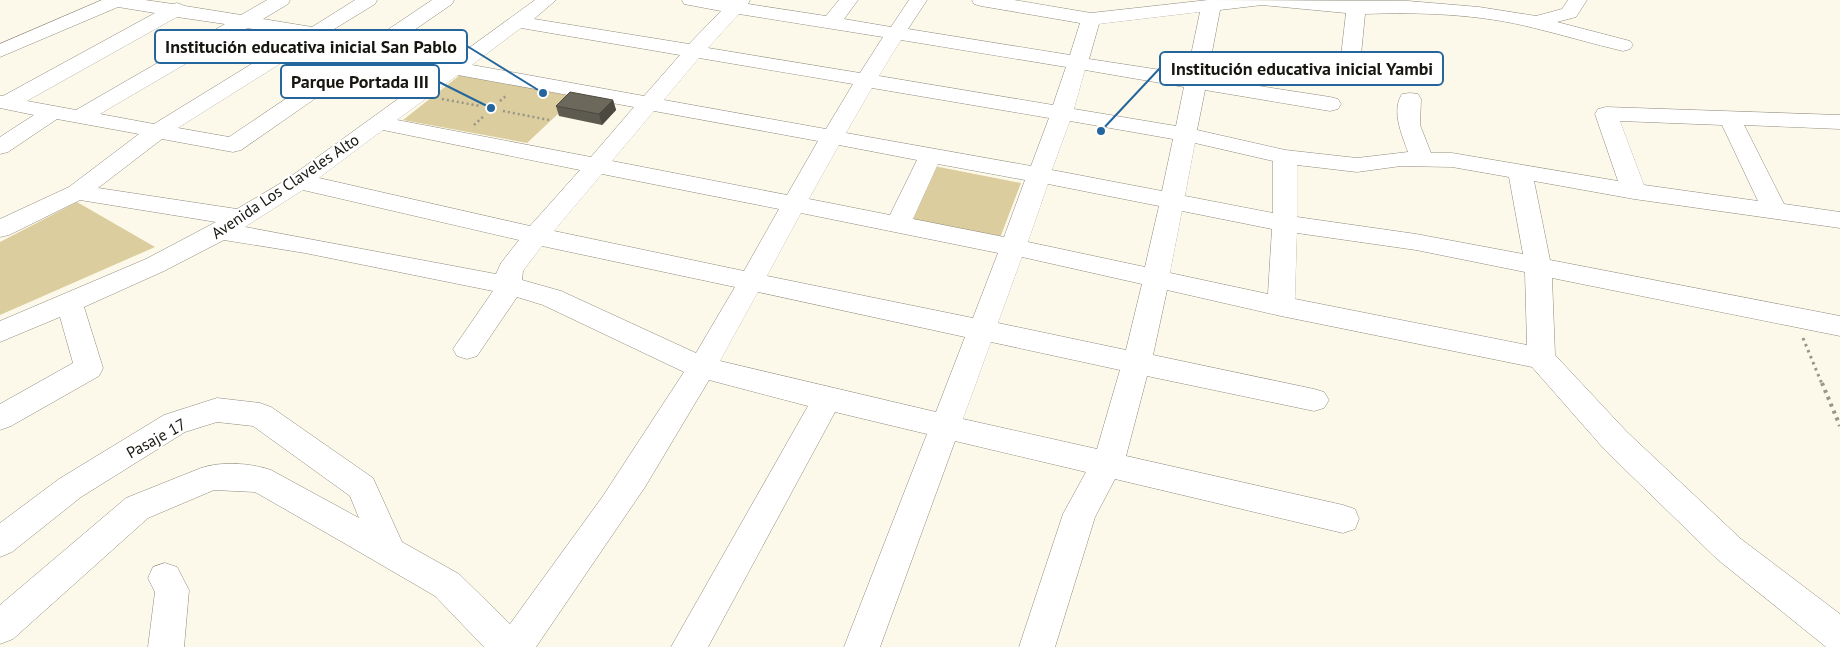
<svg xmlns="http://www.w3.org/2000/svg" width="1840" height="647" font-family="'PT Sans',sans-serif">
<rect width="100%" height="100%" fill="#fdf9ea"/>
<path fill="#dbcd9d" d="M460,75L576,97L527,143L403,120Z
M934,166L1021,183L1000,238L907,219Z
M77,202L155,247L0,315V242Z"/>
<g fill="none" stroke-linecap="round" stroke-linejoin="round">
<defs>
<path id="minor" d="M102,0H145L173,4L177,3L185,6L241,15L267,0H290L288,4L263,19L312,27L355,0H377L375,4L331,31L371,41L432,0H454L452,4L391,46L451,61L535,0H556L534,19L689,44L721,11L684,4L682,0H750L748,4L826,16L839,0H858L844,19L891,27L909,0H927L908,29L1070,55L1080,23L981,6L974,4L972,0H1014L1091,13L1208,0L1408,1L1479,7L1536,16L1562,9L1568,0H1587L1576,17L1557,22L1630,41L1633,45L1630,49L1623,51C1593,44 1563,35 1534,28C1480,14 1420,12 1365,14L1360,65L1357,69L1350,71L1343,69L1340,65L1346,13L1262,5L1220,10L1207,78L1330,97L1338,99L1341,104L1338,109L1330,111L1205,90L1197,130L1285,150L1357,158L1408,152C1402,135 1391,111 1402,94L1410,93L1418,94L1421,99L1420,125L1431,153H1452L1618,181L1595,114L1598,109L1606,107L1840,115V129L1744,125L1784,204L1840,212V228L1634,199L1534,181L1550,260L1840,316V336L1552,278L1555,355L1627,432L1741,539L1840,614V647H1826L1717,559L1605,450L1532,367L1281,316L1167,290L1153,355L1314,389L1324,392L1329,400L1324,408L1314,411L1147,376L1126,456L1343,505L1355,509L1359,519L1355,529L1343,533L1115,479L1095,517L1055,647H1019L1063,514L1086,472L955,441L880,647H844L927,434L835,412L708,647H671L808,406L709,380L645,487L536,647H484L435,596L344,543L255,492L214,490L148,518L13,639L0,644V605L126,498L201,468C221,461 251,463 271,470L359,518L350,496L253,426L217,422L185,432L81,497L12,552L0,557V523L59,479L164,415L217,398L260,403L271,407L373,478L402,542L459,574L510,624L603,496L684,372L543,305L517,297L477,356L467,359L457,356L453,349L493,291L305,253L224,240L164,271L84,307L103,368L99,376L11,426L0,430V404L73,363L60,317L0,342V321L146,259L216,222L80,200L9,235L0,237V219L69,187L139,134L57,119L8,152L0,154V137L34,115L0,108V96H3L155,13L118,7L0,57V44ZM1200,12L1187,74L1089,59L1099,24ZM739,14L883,37L860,73L708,48ZM177,17L225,24L76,110L27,101ZM247,28L297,36L154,124L100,114ZM521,28L680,55L644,96L472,65ZM318,40L358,50L229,137L178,128ZM901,40L1066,67L1053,105L879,76ZM378,55L438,70L286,180L237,209L98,188L162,139L233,152L241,150ZM699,58L853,84L826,129L664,100ZM1085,70L1184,87L1176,126L1074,109ZM458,75L634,107L591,157L397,120ZM872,88L1049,118L1031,166L846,133ZM654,111L818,141L787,195L612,161ZM1070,121L1173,139L1162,191L1052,170ZM1620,121L1722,125L1758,201L1644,185ZM383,130L580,170L530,226L319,178ZM1195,143L1273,161V213L1185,196ZM839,145L917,160L890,215L809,199ZM938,164L1025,180L1004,237L913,219ZM1297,165L1357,172L1401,166L1452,167L1509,177L1523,254L1416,234L1297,217ZM602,174L779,209L744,271L554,231ZM1048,184L1159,206L1145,267L1028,242ZM303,190L519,240L501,263L496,274L245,227ZM1182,211L1272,229L1268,294L1170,273ZM801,213L998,253L973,318L767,276ZM1297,233L1416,250L1525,272L1527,345L1295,299ZM542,246L735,287L696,353L561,291L522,280L523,271ZM1022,257L1142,284L1126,350L998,323ZM758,292L965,337L936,412L720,361ZM991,342L1120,370L1097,449L963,419Z
M165,563L177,567L189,590L184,647H148L155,592L148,578L153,567Z"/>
</defs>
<use href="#minor" stroke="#8e8a7d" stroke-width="1"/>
<path stroke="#98958a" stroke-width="2.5" stroke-dasharray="2 3" stroke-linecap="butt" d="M442,99L480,106
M500,101L507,95
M503,111L549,120
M474,125L485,115"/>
<path stroke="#98958a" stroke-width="3" stroke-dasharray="2.5 4" stroke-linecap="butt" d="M1803,338L1822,384"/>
<path stroke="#98958a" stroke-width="4" stroke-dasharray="3 4.5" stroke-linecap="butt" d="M1822,383L1840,426"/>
<use href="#minor" fill="#fff" fill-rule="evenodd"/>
</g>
<path fill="#5d5a4f" d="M613,100L616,110L602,125L559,116L556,106Z"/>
<path fill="#4c4a40" d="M613,100L616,110L602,125L599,114Z"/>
<path fill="#6c695c" stroke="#4c4a40" d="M570,92L613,100L599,114L556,106Z"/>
<g text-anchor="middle" stroke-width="4" stroke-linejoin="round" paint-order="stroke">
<g font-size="16" fill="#181611" stroke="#fff">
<text transform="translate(285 186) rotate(-34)" y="6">Avenida Los Claveles Alto</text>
<text transform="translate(156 438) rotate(-29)" y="6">Pasaje 17</text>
</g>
</g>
<path fill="none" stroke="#24669c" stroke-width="2" d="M543 93L467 46M1101 131L1160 68M491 108L439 82"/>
<g fill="#24669c" stroke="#fff" stroke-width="2">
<circle cx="543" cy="93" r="5"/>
<circle cx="1101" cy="131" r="5"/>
<circle cx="491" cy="108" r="5"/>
</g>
<g fill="#fff" stroke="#24669c" stroke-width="2">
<rect x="155" y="30" width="312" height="33" rx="5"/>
<rect x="1160" y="52" width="283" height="33" rx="5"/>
<rect x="281" y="65" width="158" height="33" rx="5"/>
</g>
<g font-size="18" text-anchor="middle" font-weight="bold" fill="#181611">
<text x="311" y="53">Institución educativa inicial San Pablo</text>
<text x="1302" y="75">Institución educativa inicial Yambi</text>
<text x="360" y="88">Parque Portada III</text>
</g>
</svg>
